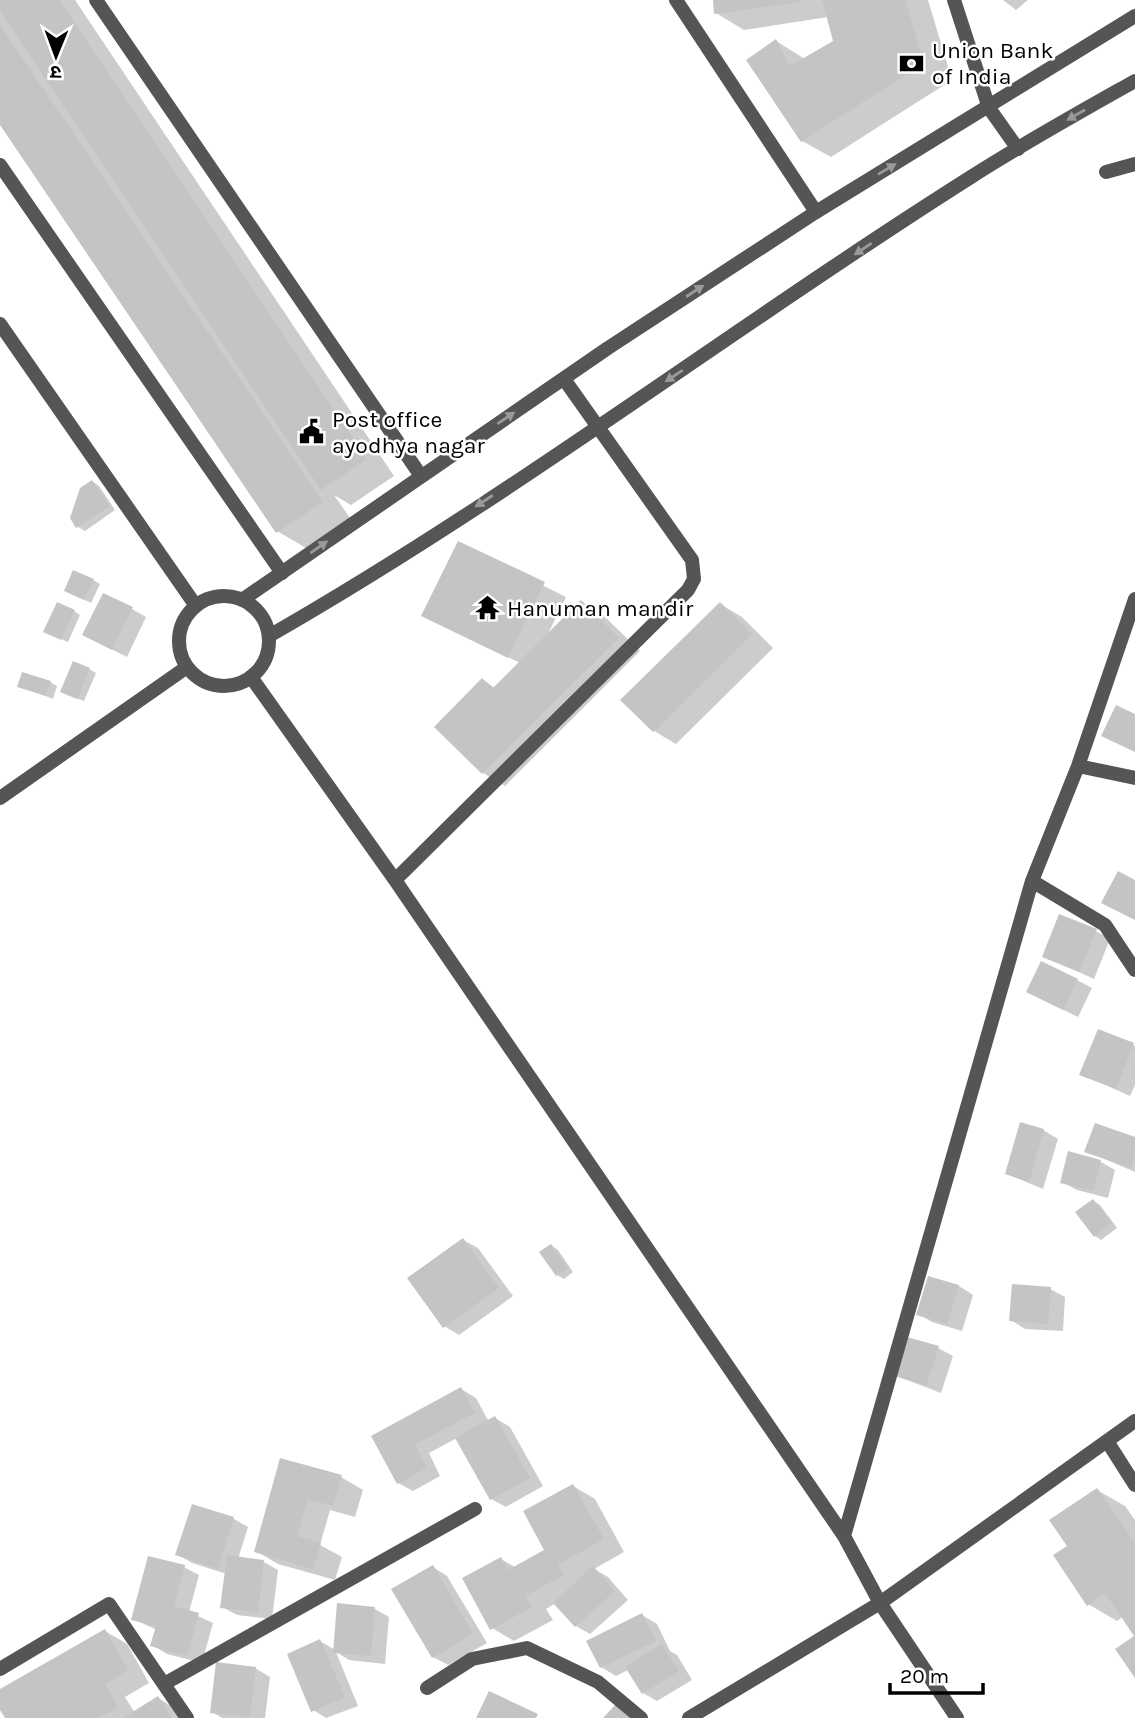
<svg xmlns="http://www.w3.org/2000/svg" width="1135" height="1718" font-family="Karla,'Noto Sans Devanagari',sans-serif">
<rect width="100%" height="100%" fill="#fff"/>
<path fill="#0003" d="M0,0H75L394,476L351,505L334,495L350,518L306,548L277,531L0,122Z
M714,0H928L952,80L831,157L802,141L776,41L805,59L835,42L828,17L744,30L716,13Z
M1003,0H1028L1016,10Z
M93,482L99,486L115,510L85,531L78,527Z
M459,543L566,597L547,636L581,603L603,615L640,651L505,786L483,773L436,727L483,680L495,688L520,663L445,627Z
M93,580L100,584L91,603L72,594Z
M720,604L742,617L773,648L676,744L654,731Z
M132,609L146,617L127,657L99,643Z
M74,611L80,615L68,642L52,635Z
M89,669L96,673L84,701L69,695Z
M50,682L57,686L53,699L20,686Z
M1096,931L1110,939L1094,979L1044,956Z
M1077,980L1092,988L1078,1017L1043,1000Z
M1099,1031L1135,1046V1085L1130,1096L1081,1074Z
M1043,1130L1058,1139L1043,1189L1007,1174Z
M1135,1139V1172L1086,1151Z
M1069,1154L1101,1162L1115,1170L1108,1198L1077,1190L1062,1182Z
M1093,1201L1100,1205L1117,1228L1101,1240L1095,1236Z
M463,1240L478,1248L513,1296L459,1335L444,1326Z
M552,1246L558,1250L573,1272L564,1279L557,1275Z
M959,1286L973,1295L962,1331L932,1322L918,1314Z
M1050,1289L1065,1297L1063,1331L1025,1329L1011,1320Z
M938,1348L953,1356L941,1393L897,1376Z
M461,1389L476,1398L489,1422L495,1418L510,1427L543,1486L506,1507L491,1499L457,1438L429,1453L440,1476L413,1491L398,1483L373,1437Z
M282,1460L341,1477L363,1490L355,1517L330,1510L320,1545L342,1557L335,1580L278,1564L256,1551Z
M573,1486L595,1499L624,1552L594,1569L608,1577L628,1600L590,1634L576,1626L556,1603L546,1609L553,1620L514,1641L492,1628L501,1559L515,1567L547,1550Z
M1097,1490L1125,1506L1135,1520V1634L1123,1617L1117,1621L1088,1604L1070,1546Z
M193,1506L234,1519L248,1527L238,1559L264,1562L278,1570L272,1619L237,1615L222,1607L227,1574L192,1563L177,1554Z
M184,1567L199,1575L189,1612L213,1623L202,1663L167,1654L152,1645L157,1630L133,1619Z
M433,1567L447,1576L487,1643L448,1665L433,1657Z
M375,1609L389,1617L385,1664L349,1660L336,1652L358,1706L326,1718L313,1710L320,1641L335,1650Z
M642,1615L657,1624L670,1651L677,1655L692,1680L657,1701L643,1693L628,1670L616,1676L601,1667Z
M105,1631L127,1644L149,1683L125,1697L135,1713L158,1698L173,1707L180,1718H7L0,1707V1691Z
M255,1668L270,1677L265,1718H222L212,1712Z"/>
<path fill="#c4c4c4" d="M0,0H59L367,459L321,490L0,11Z
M713,0H800L801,2L714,14Z
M822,0H905L924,63L801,142L746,60L776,39L790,66L833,41Z
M0,25L323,502L276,533L0,125Z
M92,480L110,506L76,528L70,518L80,488Z
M458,541L545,582L508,658L421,616Z
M73,570L94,579L84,600L64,591Z
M103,593L133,607L112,650L82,635Z
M581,600L619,638L482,774L434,727L482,678L493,688Z
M57,602L75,610L61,640L43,632Z
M720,602L752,634L653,732L620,700Z
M73,661L90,668L77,699L60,692Z
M22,672L51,681L46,696L17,687Z
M1116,705L1135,714V752L1101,736Z
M1118,871L1135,880V920L1101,903Z
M1059,914L1097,929L1079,972L1042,957Z
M1041,961L1078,979L1063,1010L1026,992Z
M1098,1029L1134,1043L1116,1089L1079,1075Z
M1020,1122L1044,1129L1029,1182L1005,1174Z
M1095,1123L1135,1137V1156L1131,1168L1084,1152Z
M1068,1151L1101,1160L1093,1191L1060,1183Z
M1093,1199L1112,1223L1094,1237L1075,1212Z
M463,1238L499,1288L443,1328L407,1278Z
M551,1244L568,1268L556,1276L539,1252Z
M928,1276L959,1285L947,1324L916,1315Z
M1012,1284L1051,1287L1048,1324L1009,1321Z
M907,1337L939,1346L926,1386L895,1376Z
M461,1387L475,1413L415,1444L427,1468L397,1484L371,1436Z
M495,1416L530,1478L490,1500L455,1438Z
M280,1458L342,1475L333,1506L308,1499L297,1536L321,1543L313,1569L254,1552Z
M573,1484L604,1539L558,1564L564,1575L525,1596L532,1607L490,1630L462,1578L501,1557L508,1570L544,1550L523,1511Z
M1097,1488L1135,1543V1678L1115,1649L1134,1636L1105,1593L1087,1606L1053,1555L1067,1546L1049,1520Z
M192,1504L234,1517L218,1569L175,1555Z
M227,1555L264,1560L258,1612L220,1608Z
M148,1556L185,1565L174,1606L199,1613L187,1656L150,1646L156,1626L131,1620Z
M433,1565L473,1634L432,1658L391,1589Z
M593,1566L615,1591L575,1627L553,1603Z
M337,1603L375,1607L371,1656L333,1653Z
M642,1613L656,1641L600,1668L586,1641Z
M105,1629L128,1670L105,1684L118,1707L98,1718H5L0,1710V1689Z
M320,1639L345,1697L311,1712L287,1654Z
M662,1644L679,1671L642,1694L625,1667Z
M216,1662L256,1667L250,1717L210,1713Z
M489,1691L538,1714L536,1718H476Z
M158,1696L172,1718H123Z
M616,1704L630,1718H603Z"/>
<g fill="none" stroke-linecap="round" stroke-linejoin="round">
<path stroke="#555" stroke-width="14" d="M676,0L816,212
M954,0L989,108L1018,149"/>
<path stroke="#555" stroke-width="14" d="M96,0L421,476
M0,165L282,573
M1106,172L1135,164
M251,677L395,880L844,1536L880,1603L957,1718
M1078,766L1135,778
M395,880L688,590L694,579L692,560L564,379
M1032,881L1105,925L1135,970
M1107,1441L1135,1485
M844,1536L1032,881L1078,766L1135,599
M0,1669L109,1604L187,1718
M164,1684L475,1509
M427,1688L472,1659L527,1648L598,1682L641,1718
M689,1718L880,1603L1135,1421"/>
<path stroke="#555" stroke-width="14" d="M0,324L196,606
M179 641a45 45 0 1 1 90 0a45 45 0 1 1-90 0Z
M242,600L608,348L816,212L1135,16
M269,636C512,497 735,326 971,177C1024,143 1080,112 1135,81
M0,798L187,667"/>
</g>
<defs><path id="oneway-solid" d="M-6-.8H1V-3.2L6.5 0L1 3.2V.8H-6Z" transform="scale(1.75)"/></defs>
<g fill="#999">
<use href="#oneway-solid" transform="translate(1076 115) rotate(150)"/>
<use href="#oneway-solid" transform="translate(887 169) rotate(-31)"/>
<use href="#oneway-solid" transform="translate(863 249) rotate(146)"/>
<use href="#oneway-solid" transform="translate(695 291) rotate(-33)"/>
<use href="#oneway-solid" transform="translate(674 376) rotate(146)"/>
<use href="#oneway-solid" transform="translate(506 418) rotate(-34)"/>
<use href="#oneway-solid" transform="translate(484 501) rotate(147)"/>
<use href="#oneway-solid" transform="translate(319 547) rotate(-35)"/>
</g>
<defs>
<symbol id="bank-bare" viewBox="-9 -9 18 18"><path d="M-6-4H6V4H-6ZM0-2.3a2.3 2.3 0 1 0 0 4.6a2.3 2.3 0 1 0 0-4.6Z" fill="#000" stroke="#fff" stroke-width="2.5" paint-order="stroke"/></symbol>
<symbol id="civic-bare" viewBox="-9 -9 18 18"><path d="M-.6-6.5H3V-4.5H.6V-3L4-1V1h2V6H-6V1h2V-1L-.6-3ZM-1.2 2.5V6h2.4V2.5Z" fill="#000" stroke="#fff" stroke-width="2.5" paint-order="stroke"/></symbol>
<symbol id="temple-bare" viewBox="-9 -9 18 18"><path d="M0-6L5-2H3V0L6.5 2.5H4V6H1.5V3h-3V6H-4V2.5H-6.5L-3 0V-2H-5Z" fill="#000" stroke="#fff" stroke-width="2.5" paint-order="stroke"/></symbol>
</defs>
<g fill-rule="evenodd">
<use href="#bank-bare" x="894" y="46" width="35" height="35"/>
<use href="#civic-bare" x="294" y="414" width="35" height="35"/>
<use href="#temple-bare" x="470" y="590" width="35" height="35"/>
</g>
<g text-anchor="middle" stroke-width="5" stroke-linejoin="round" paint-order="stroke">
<g font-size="23" fill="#000" stroke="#fff" text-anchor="start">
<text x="932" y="58">Union Bank<tspan x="932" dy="26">of India</tspan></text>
<text x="332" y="427">Post office<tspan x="332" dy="26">ayodhya nagar</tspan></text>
<text x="507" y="616">Hanuman mandir</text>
</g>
</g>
<g transform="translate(56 56) rotate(181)" stroke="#ffffff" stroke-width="5" paint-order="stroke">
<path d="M0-5L12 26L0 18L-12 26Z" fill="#000000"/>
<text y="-10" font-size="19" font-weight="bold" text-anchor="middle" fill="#000000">उ</text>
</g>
<path d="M890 1683v10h93v-10" fill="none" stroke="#000000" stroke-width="3.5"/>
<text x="900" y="1683" font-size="21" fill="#000000" stroke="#ffffff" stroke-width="5" paint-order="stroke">20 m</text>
</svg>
